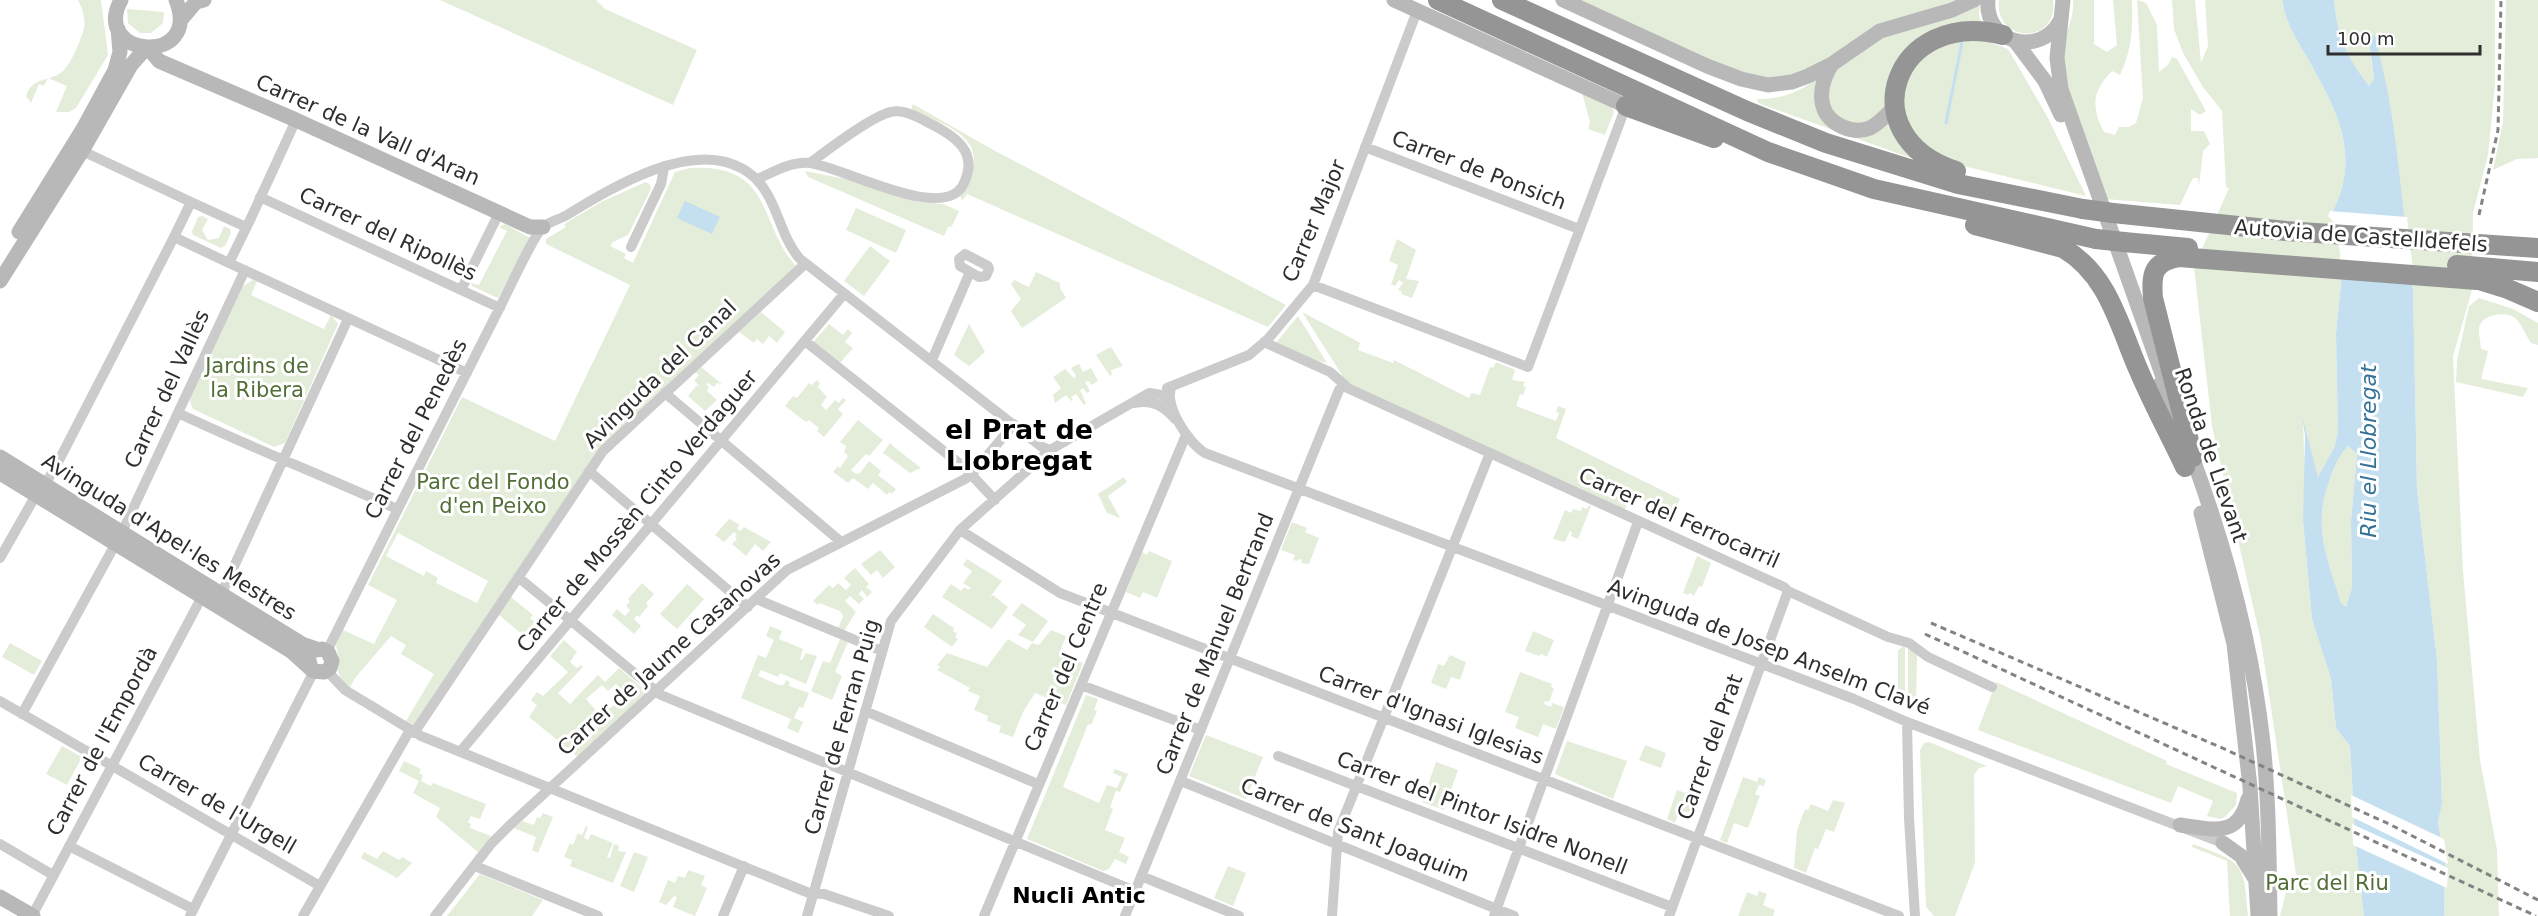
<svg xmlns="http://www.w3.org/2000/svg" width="2538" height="916" font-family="'DejaVu Sans',sans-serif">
<rect width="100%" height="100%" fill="#fff"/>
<path fill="#e4edda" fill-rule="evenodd" d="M78,0H101L108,55L76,108L69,112H56L67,86L48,78L44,86L39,84L31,103L26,96C32,76 51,82 63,71C72,62 81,40 84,28C86,19 82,8 78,0Z
M440,0H596L605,9L697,50L673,105Z
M1578,0H1963L1817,66L1783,79L1745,76Z
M1999,0H2053C2059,45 1994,44 1999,0Z
M2073,0H2094V44L2107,52L2117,45L2113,0H2132C2133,28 2132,49 2120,75L2112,71C2092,91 2091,107 2104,132L2115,135L2119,127H2129L2136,123L2143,98L2137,0L2146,3L2157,25L2159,72L2168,65L2172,57L2177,59L2206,111L2200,115L2191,109V131H2204L2210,144L2203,151L2199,186L2198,178H2193L2180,205L2105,199C2087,151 2061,102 2063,50C2064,33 2075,18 2073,0Z
M2172,0H2195L2201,63L2208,46L2205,0H2282C2286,24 2296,38 2308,59C2338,112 2362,156 2331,215L2338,224L2344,253L2336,334L2338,432L2334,448L2318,478L2303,423L2305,479L2303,521L2312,619L2331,679L2336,728L2350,746L2356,847L2364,916H2280L2289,880L2296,874L2261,641L2212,426L2194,267L2229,188L2226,187L2222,111L2203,87L2183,53L2174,29Z
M2334,0H2495V85L2488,155L2473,213L2472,290L2453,356L2463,571L2480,760L2497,850L2499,916H2444L2445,864L2438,822L2442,804L2437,660L2417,489L2413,291L2388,92L2370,52L2374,79L2369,86C2346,55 2338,39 2334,0Z
M2506,0H2538V158L2517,159L2493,170L2503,122Z
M1980,2L1979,16L1982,23L1939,33L1885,110L1856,128L1828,112L1830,75L1879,37Z
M127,9L164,12L163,23L151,33H140L128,23Z
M1974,36L2008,49L2047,116L2086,196L1939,160L1913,140L1898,102L1918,54Z
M1818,78L1836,130L1890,117L1936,167L1758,103L1757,99C1781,99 1798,93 1818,78Z
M1581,89L1609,102L1614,112L1605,135L1588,129L1590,122Z
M913,104L988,147L1286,305L1268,327L967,194L962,201L960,195C964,186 970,175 973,165C981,133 931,119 911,110Z
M690,168C779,162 757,235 802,271L616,440L511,597L533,615L530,618L535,622L523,635L499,615L420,730L406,721L434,674L401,654L406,645L391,636L355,678L349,689L342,683L338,671L339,660L336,645L343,630L374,644L397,600L368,585L462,397L555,441L630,285L546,244V239L566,227L564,224L603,201L646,182L650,185L651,189L628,235L613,242L610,246L626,254L624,258L633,263L675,172ZM398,533L488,581L477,603L436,583L438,578L426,571L424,576L386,556Z
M805,171L871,184L919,202L943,204L959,211L952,226L948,227L944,236L808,177Z
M856,208L906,230L896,253L846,230Z
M202,216L208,219L202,230L208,240L219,238L224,226L230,229L231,233L225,246L221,248L193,235L192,231L198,217Z
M505,224L530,238L498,298L472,286L471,283L479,285L507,231L499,227Z
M1397,239L1416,250L1406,279L1419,281L1412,298L1401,294L1402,292L1398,290L1403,283L1399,280L1395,286L1391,284L1398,265L1389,261Z
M870,246L890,261L864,296L844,281Z
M1036,272L1060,283V288L1066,298L1022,328L1011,311L1021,299L1011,284L1014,280L1029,287Z
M253,280L257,281L251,295L324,329L331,315L338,324L285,443L274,447L193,409L189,399L243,286Z
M2479,298L2513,309L2538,323V345L2531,343C2526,336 2522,324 2515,318C2506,311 2484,314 2480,325C2477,331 2481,342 2481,349L2488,351L2481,379L2528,388L2523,397L2456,382L2457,360L2469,306Z
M761,312L785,332L777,343L769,336L763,344L757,339L754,343L739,332Z
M1302,312L1353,339L1360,343L1358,350L1393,363L1394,360L1469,398L1471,393L1480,395L1490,367L1493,368L1496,362L1515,370L1512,380L1525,382L1523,386L1526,387L1523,395L1520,394L1516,406L1556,421L1559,413L1556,412L1558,406L1566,409L1556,438L1680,499L1673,514L1632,495L1624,511L1347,383Z
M1298,316L1327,363L1314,360L1275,344Z
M829,324L843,335L848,329L852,333L845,342L853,348L839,364L815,345L814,341Z
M969,324L985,352L969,366L954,355Z
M1111,347L1123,366L1111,370L1112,374L1110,376L1096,355Z
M1079,364L1083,372L1091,368L1098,381L1091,385L1089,381L1085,382L1090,391L1087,393L1083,388L1080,390L1086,403L1084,405L1076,394L1071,397L1073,400L1071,401L1066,395L1055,403L1053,395L1061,388L1053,377L1065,369L1074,378L1076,376L1071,368Z
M701,367L722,384L717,383L714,387L708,383L706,384L709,387L707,391L717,400L705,411L688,396L696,386H699L694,380L699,375L695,372Z
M817,380L820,383L818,387L827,397L821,405L826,410L835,400L839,403L843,398L846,400L838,409L843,414L824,437L817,431L819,428L809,420L806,422L785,406L793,396L797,398L809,383L812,385Z
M858,420L883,440L869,456L866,454L851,470L856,474L860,473L869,461L881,471L878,475L896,489L892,494L889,492L887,495L873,483L868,489L853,478L848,483L833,472L838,466L840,468L848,456L844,452L846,446L840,442Z
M890,443L894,447L921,468L910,473L883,453Z
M2348,446L2357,454L2351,521L2352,588L2346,607L2341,603C2328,559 2312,528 2329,482C2334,467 2338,457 2348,446Z
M1124,477L1127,482L1108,496L1120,518L1107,513L1098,494Z
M1589,505L1591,506L1578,539L1571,536L1572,532L1570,531L1565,542L1553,539L1565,510L1571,513L1573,509L1581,511L1582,507L1587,509Z
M729,519L740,525L737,528L740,531L744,527L771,542L763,551L755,544L746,556L732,544L737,539L735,537L737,535L734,532L724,542L715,535Z
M1292,522L1307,528L1305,532L1319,538L1309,564L1301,563L1302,560L1298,559L1297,561L1293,560L1295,555L1281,550Z
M880,550L895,567L883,578L877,570L871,575L861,564Z
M1149,551L1172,561L1157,598L1143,592L1140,598L1126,592L1142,552L1147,555Z
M1697,556L1711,563L1702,587L1699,586L1694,596L1690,593L1688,595L1683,593Z
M967,559L1002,581L990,597L993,595L1008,607L992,629L942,597L951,584L961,591L964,587L969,590L971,588L963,583L972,571L963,565Z
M855,568L869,584L866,587L872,592L867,597L862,590L859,594L864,599L859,604L850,596L845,601L856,612L844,631L838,629L843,616L840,611L819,603L818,605L813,601L829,585L833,588L838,583L846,590L851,585L844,578Z
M642,583L654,594L646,603L648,606L639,617L637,615L634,619L641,626L634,634L612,615L617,609L625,616L630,610L626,606L630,601L628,599Z
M687,584L704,599L677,629L660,614Z
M1022,603L1048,621L1033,642L1018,635L1026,625L1012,615Z
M933,614L954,628L953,631L957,634L955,637L958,639L952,647L924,627Z
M770,626L782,631L779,639L803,649L800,659L802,660L806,653L817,656L806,684L780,673L778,677L761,670L758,676L779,685H784L786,680L790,682L789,686L809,693L803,708L799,707L794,718L803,722L798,733L787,728L791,719L741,698L758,655L766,658L774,640L766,636Z
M1051,630L1066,636L1059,654L1083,663L1066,705L1035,693L1023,712L1013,737L999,732L1001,726L987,721L988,716L974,710L980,696L968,691L970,688L937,670L940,667L937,665L947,653L987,667L1008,639L1027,650L1032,643L1039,645Z
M1533,631L1554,640L1547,657L1541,654L1539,656L1525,651Z
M840,639L848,642L835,672L842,676L832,700L811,691L823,661L830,663Z
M564,640L577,652L570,662L577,668L581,665L583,667L558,693L570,704L598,675L605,682L619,668L648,693L578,757L529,717L537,705L531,700L537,692L543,696L568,672L550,656ZM616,684L624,694L620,698V702L606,710L604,708L598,713L586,699L602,685L608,691Z
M10,643L42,661L34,675L2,657Z
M1906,645L1917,654L1916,706L1908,703V647H1905V702L1898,699V650Z
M1450,655L1466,662L1460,680L1451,677L1446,689L1431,683L1438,664L1444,666Z
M1520,672L1552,684L1551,687L1554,688L1549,702L1545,701L1544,704L1551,707L1552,703L1564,707L1556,729L1543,724L1538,737L1515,728L1519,717L1505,712Z
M1996,682L2167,761L2166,764L2237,793L2236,805L2225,817L2220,819L2207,816L2213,801L2178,786L2171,803L1978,730Z
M1086,695L1098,699L1094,710L1097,711L1091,725L1088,724L1063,787L1099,803L1107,785L1117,788L1122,777L1113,773L1115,769L1128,774L1120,792L1116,791L1110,807L1113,809L1105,830L1125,838L1119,852L1129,857L1126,864L1115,859L1109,869L1103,871L1027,839Z
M1206,735L1263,757L1246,799L1189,776Z
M1567,741L1627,761L1613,799L1555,774Z
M1929,742L1987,766L1979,768L1974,775L1975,863L1955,916H1934L1926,907L1920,750L1924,743Z
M1645,745L1666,753L1661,768L1639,760Z
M62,746L82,757L67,785L46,774Z
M404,761L421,769L419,773L423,775L421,781L431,786L433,783L486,804L480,819L471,816L468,822L471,824L470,828L491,836L478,852L436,817L440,808L413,793L419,781L399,771Z
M1436,762L1458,770L1444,810L1422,802Z
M1743,777L1757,782L1759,777L1766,780L1764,786L1759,785L1755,794L1760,796L1748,828L1734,823L1727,843L1720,840Z
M1677,790L1691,795L1694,790L1699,792L1692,813L1679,811L1675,823L1667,819Z
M1833,800L1845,803L1834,832L1826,829L1818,849L1815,848L1806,873L1794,868L1797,830L1805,809L1808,810L1811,804L1828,811Z
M543,813L553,817L538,853L532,850L536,837L514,828L522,821L534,825L537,817L540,818Z
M586,826L588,827L584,838L588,840L591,834L613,843L607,857L610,858L614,844L619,846L618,851L626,852L613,883L570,866L572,860L564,857L570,843L573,845L578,833L582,835Z
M2193,844C2243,863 2244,861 2248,916H2230L2227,861L2192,847Z
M383,851L399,860L402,857L412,863L397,878L361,858L364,852L377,859Z
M634,852L648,857L634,892L620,886Z
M1228,866L1246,873L1233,906L1214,898Z
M688,870L705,876L701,885L707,888L695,916L673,907L677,897L674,896L666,905L659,902L668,880L675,883L678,876L685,878Z
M480,874L543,900L532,916H447Z
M1759,891L1767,894L1763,905L1775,910L1773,916H1738L1747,892L1757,896Z"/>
<path fill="#c4dfef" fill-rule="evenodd" d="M2282,0H2334C2338,39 2346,55 2369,86L2374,79L2368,33L2375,36L2388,92L2395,137L2413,291L2417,489L2437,660L2442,804L2438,822L2445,864L2444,916H2364L2356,847L2350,746L2336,728L2331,679L2312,619L2303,521L2305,435L2302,416L2318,477L2334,448L2338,432L2336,334L2344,253L2338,224L2331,215C2362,156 2338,112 2308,59C2296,38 2286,24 2282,0ZM2348,446L2357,454L2351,521L2352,588L2346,607L2341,603C2328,559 2312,528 2329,482C2334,467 2338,457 2348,446Z
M685,201L720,217L712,234L677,218Z"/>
<path fill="#fff" d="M2330,211L2407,217L2414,279L2339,274L2340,253L2336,225L2328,216Z
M2351,795L2444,839L2448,864L2352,817Z
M2352,824L2448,868L2447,888L2353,845Z"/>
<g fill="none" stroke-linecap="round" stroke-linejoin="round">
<path stroke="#c4dfef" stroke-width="3" d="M1946,123L1962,42"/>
<path stroke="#cbcbcb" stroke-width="10" d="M1365,147L1579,229
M78,149L191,202
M758,179C773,172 792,161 810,163C843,167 943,223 963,185C980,152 955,136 929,123C918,117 903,109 891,112C873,115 826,151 810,163
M260,197L500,308
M246,227L191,202L174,237L229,263L251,218L296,120
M631,247L661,184L664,168
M965,254L988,266L989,269L986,276L979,277L960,266L959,259Z
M229,263L467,373
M1313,285L1528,367L1626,106
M461,290L499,213
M805,341L965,468L995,500
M1264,342L1330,372L1346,386
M932,360L970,272
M1172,386C1162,403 1189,444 1205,453L1854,699L1907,722L2223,843
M1167,388L1249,355L1268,339L1313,285L1417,11
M665,393L840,541
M1134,403C1152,399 1164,406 1175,419
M178,413C250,447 324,476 397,509
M589,471L748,607
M960,530L1060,593L1899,916
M0,558L36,495L53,472L174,237
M518,577L661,695L1135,891
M219,599L348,319
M756,599L882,651
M327,651C383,538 439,427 496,315C504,300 534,234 543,227C549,222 560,219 567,215C613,187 691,139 743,169C778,189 776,232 800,259L1042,447L1050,450
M327,671L345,690L421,736L809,893L824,894L889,916
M1081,685L1201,730
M0,701L320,886
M865,711L1038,784
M22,714L122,532L245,270
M1907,722L1909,818L1915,916
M414,733L603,451L805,264
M460,752L844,294
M1278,756L1672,907
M1181,781L1514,916
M0,844L53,875
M69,846L193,909
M475,866L598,916
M1141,876L1239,916
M32,916L205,591
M190,916L314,671
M303,916L410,730
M435,916L491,844L511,824L787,570L965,479L971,475L1014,424
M723,916L744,866
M807,916L891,621L960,530L1050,450L1149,393L1162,395L1171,403
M984,916L1186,435
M1125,916L1339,390L1343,386L1764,578L1784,587L1788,591L1888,637L1909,643L1928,657L1992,687
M1332,916L1338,832L1490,453
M1494,916L1638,522
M1669,916L1788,591"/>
<path stroke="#b8b8b8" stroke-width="15" d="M121,0C90,58 203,67 176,0
M1394,0L1626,106
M1563,0L1707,66L1741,79L1768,85L1792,82L1808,76L1832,64L1880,31L1952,10L1974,0
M1988,0C1984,43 2040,58 2060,21
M2063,0L2057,58L2061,89L2169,394
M180,21L196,2L204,0
M2015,41L2045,81L2061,115
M149,49L159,61L296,120L530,227H543
M1832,64C1818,86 1815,115 1843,127C1852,131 1860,132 1870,128C1880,123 1887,114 1895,107
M19,232L83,129L115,70L120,52L118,29
M0,281L82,151L131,65L146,48
M2159,385L2174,431
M2189,448C2224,542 2252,643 2263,743C2269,800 2269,859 2270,916
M0,457L302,644L317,649
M0,473L291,651L313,671L324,672L330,668L332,661L328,652L322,649L312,651L308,657L311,668
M2201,513L2234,644L2250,787L2258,916
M2180,825C2212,829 2238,839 2248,799
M2223,843L2241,856L2254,877
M0,897L33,916"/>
<path stroke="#959595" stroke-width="20" d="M1438,0L1768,152L1874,189L2096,239
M1502,0L1747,111L1826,143L1958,184L2083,209
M1626,106L1714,138
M1956,171C1848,136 1894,7 2003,35
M2113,213L2286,231L2538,248
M1975,225L2063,248C2109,275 2119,326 2139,371C2153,404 2170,435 2185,467
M2124,242L2188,248
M2457,265L2538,272
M2466,276L2508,289L2538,302
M2193,457L2153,298C2151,273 2153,262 2179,257L2477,280"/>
<path stroke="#838383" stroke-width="3" stroke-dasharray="6 4.5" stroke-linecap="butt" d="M2479,215L2498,130L2501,0
M1931,623L2220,747L2389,824L2538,900
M1925,634L2536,916"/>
<path stroke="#959595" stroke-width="20" d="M2083,209L2113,213
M2096,239L2124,242"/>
</g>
<g text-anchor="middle" stroke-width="6" stroke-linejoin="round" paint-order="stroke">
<g font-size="21" fill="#2e2e2e" stroke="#fff">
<text transform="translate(368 130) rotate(24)" y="7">Carrer de la Vall d'Aran</text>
<text transform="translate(1479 170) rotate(21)" y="7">Carrer de Ponsich</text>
<text transform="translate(1314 221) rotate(-67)" y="7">Carrer Major</text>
<text transform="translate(388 234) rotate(25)" y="7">Carrer del Ripollès</text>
<text transform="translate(2361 236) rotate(4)" y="7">Autovia de Castelldefels</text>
<text transform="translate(660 374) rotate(-44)" y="7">Avinguda del Canal</text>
<text transform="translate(167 389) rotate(-65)" y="7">Carrer del Vallès</text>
<text transform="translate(416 429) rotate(-63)" y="7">Carrer del Penedès</text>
<text transform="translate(2211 455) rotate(71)" y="7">Ronda de Llevant</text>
<text transform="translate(637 511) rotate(-50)" y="7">Carrer de Mossèn Cinto Verdaguer</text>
<text transform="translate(1679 518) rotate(24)" y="7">Carrer del Ferrocarril</text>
<text transform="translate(169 537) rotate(32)" y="7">Avinguda d'Apel·les Mestres</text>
<text transform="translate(1215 644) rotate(-68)" y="7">Carrer de Manuel Bertrand</text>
<text transform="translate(1769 647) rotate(21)" y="7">Avinguda de Josep Anselm Clavé</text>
<text transform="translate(669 654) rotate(-42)" y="7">Carrer de Jaume Casanovas</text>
<text transform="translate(1066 667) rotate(-67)" y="7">Carrer del Centre</text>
<text transform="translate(1431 715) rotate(21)" y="7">Carrer d'Ignasi Iglesias</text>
<text transform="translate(842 727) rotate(-74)" y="7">Carrer de Ferran Puig</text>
<text transform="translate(102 741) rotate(-62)" y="7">Carrer de l'Empordà</text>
<text transform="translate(1710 747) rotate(-70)" y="7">Carrer del Prat</text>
<text transform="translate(217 804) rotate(30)" y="7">Carrer de l'Urgell</text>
<text transform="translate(1482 813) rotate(21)" y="7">Carrer del Pintor Isidre Nonell</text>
<text transform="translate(1355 830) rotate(22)" y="7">Carrer de Sant Joaquim</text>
</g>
<g font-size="21" fill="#516e37" stroke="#fff">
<text x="257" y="373">Jardins de<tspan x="257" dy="24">la Ribera</tspan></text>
<text x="493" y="489">Parc del Fondo<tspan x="493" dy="24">d'en Peixo</tspan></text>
<text x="2327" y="890">Parc del Riu</text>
</g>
<g font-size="22" font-style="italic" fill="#347298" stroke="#fff">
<text transform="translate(2368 451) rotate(-90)" y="8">Riu el Llobregat</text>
</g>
<g font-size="22" font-weight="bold" fill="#000" stroke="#fff">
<text x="1079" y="903">Nucli Antic</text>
</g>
<g font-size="27" font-weight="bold" fill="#000" stroke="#fff">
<text x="1019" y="439">el Prat de<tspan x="1019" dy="31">Llobregat</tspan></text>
</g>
</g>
<path d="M2328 45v9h152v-9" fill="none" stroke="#2e2e2e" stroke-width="3"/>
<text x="2337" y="45" font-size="18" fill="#2e2e2e" stroke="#ffffff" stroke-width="4.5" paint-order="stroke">100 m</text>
</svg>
